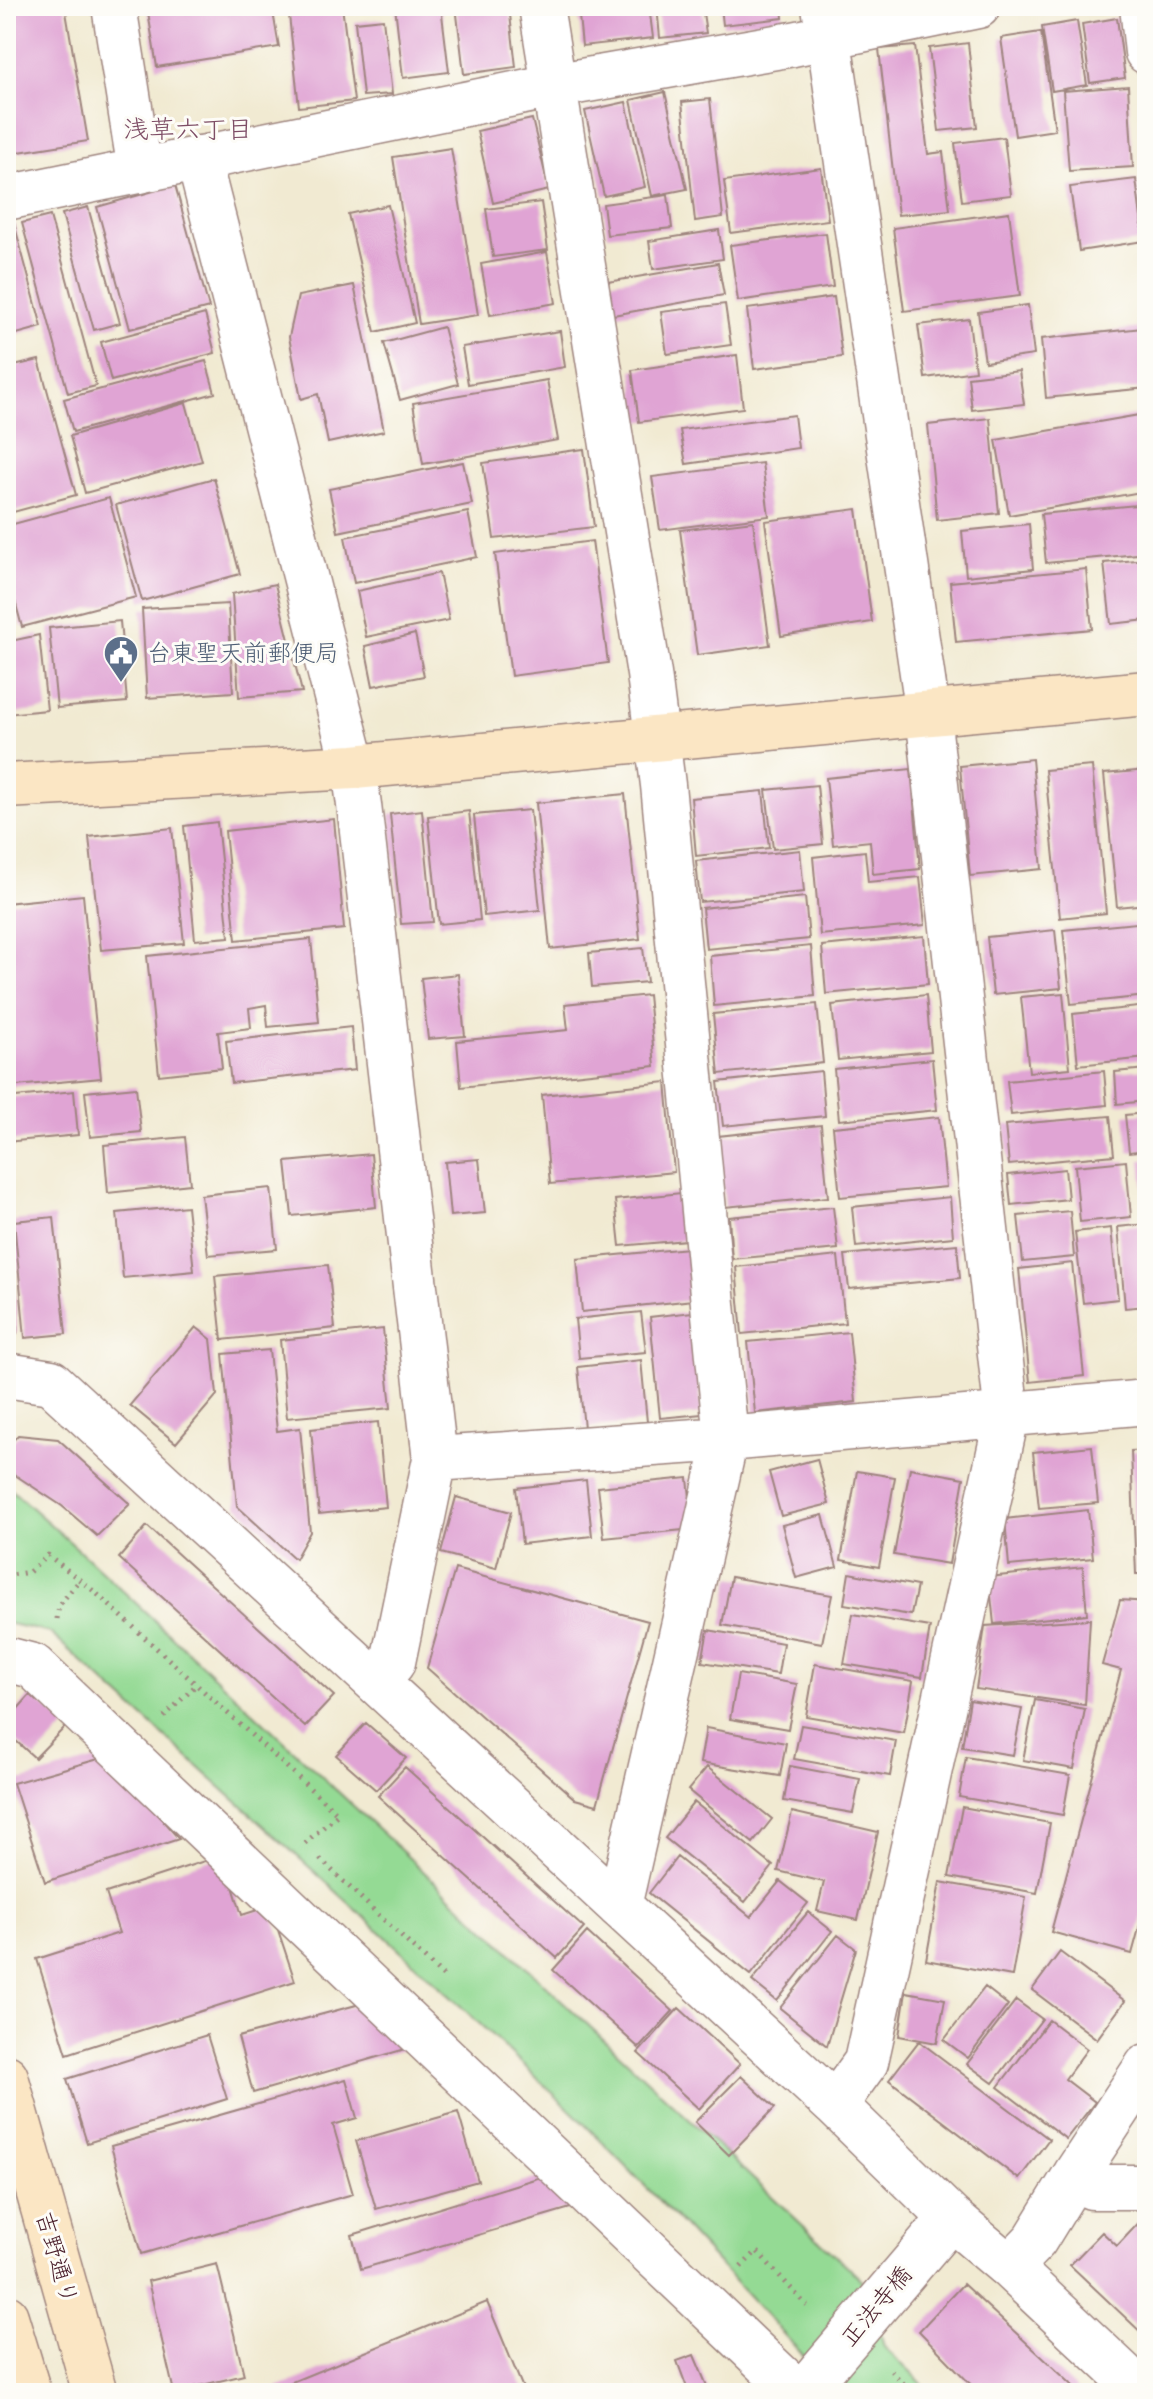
<svg xmlns="http://www.w3.org/2000/svg" width="1153" height="2399" font-family="Pangolin,'Klee One',sans-serif">
<rect width="100%" height="100%" fill="#fdfcf7"/>
<filter id="ink" filterUnits="userSpaceOnUse"><feTurbulence type="fractalNoise" baseFrequency=".0125" numOctaves="2"/><feDisplacementMap in="SourceGraphic" scale="16" xChannelSelector="R" yChannelSelector="G"/><feConvolveMatrix kernelMatrix="1 2 1 2 8 2 1 2 1" color-interpolation-filters="sRGB"/></filter>
<filter id="wash" filterUnits="userSpaceOnUse"><feTurbulence type="fractalNoise" baseFrequency=".006" numOctaves="4" result="noise"/><feDisplacementMap in="SourceGraphic" scale="32" xChannelSelector="R" yChannelSelector="G"/><feGaussianBlur stdDeviation="1.8" result="paint"/><feColorMatrix in="noise" values="0 0 0 0 0 0 0 0 0 0 0 0 0 0 0 0 0 1.4 0 .05"/><feComposite in="paint" operator="in"/></filter>
<g filter="url(#wash)">
<rect width="100%" height="100%" fill="#f1ead2"/>
<path fill="#94da94" stroke="#6f7c60" stroke-width="2" d="M6,1485L79,1550L869,2287L884,2347L932,2393H838C747,2295 658,2196 563,2103C396,1942 222,1789 50,1633L6,1623Z"/>
<g id="blocks">
<path fill="#e0a4d4" d="M37,6H65L88,141L6,154V11Z
M147,6H272L279,47L157,67Z
M288,6H342L354,101L299,107Z
M395,6H441L449,72L403,78Z
M456,6H509L516,67L464,74Z
M578,6H649L653,38L582,46Z
M657,6H702L706,33L660,38Z
M721,6H782L783,18L723,25Z
M1117,18L1125,78L1090,83L1082,24Z
M383,19L392,94L363,96L355,22Z
M1077,21L1087,85L1052,91L1042,27Z
M1041,32L1055,130L1015,136L1001,38Z
M968,43L977,127L939,131L929,48Z
M915,46L928,154L943,152L950,210L898,215L879,49Z
M1128,86L1133,167L1069,171L1063,91Z
M665,92L687,189L652,196L631,100Z
M710,99L723,217L695,221L682,102Z
M626,102L645,187L604,196L585,111Z
M532,119L549,190L493,203L477,131Z
M1004,137L1011,195L962,201L955,143Z
M451,148L478,315L419,324L393,157Z
M821,168L828,220L731,233L724,181Z
M1136,179L1144,241L1079,251L1070,187Z
M175,185L209,308L130,329L97,207Z
M668,195L672,228L607,235L603,204Z
M541,202L548,250L493,257L486,209Z
M388,205L415,323L375,332L348,214Z
M88,207L120,323L94,330L62,214Z
M1009,212L1020,296L904,311L893,228Z
M50,216L96,386L68,393L22,223Z
M14,223L42,327L6,337V225Z
M719,230L723,259L653,269L649,241Z
M826,233L833,287L738,301L730,245Z
M547,252L556,303L490,315L481,264Z
M718,263L724,295L613,315L608,282Z
M354,285L384,431L328,443L318,394L301,399L289,337L298,296Z
M834,297L842,357L754,369L747,309Z
M725,304L731,345L667,354L661,312Z
M1028,305L1034,355L985,362L978,312Z
M205,314L215,353L111,381L101,342Z
M969,319L975,371L925,378L918,325Z
M443,327L458,384L400,400L384,343Z
M1142,328L1147,388L1046,398L1041,339Z
M560,331L565,367L468,384L462,347Z
M737,355L743,408L639,422L632,370Z
M39,360L76,495L6,514V368Z
M206,361L215,393L73,432L64,399Z
M1019,371L1024,404L972,410L968,377Z
M547,380L558,440L423,464L413,403Z
M186,403L202,461L85,493L70,436Z
M794,415L798,448L686,464L680,430Z
M1139,415L1147,460V491L1009,515L996,440Z
M990,418L999,513L937,520L928,425Z
M584,449L594,527L494,539L483,463Z
M463,462L472,504L338,532L329,489Z
M762,463L769,516L660,530L652,477Z
M214,478L240,574L142,601L116,505Z
M109,498L136,597L22,627L6,567V526Z
M1147,504V553L1046,563L1041,514Z
M857,509L872,622L781,636L765,521Z
M468,512L477,557L354,583L345,537Z
M753,521L770,645L697,655L680,530Z
M1029,524L1033,569L966,576L962,531Z
M592,541L608,663L511,676L495,554Z
M1147,559V620L1111,624L1104,563Z
M1086,569L1092,629L956,642L950,582Z
M439,573L449,620L366,637L357,591Z
M275,584L302,692L239,697L232,594Z
M228,604L233,692L147,698L142,609Z
M120,621L127,702L57,708L49,628Z
M415,634L424,676L373,686L365,646Z
M39,635L47,710L6,714V642Z
M1032,759L1042,869L970,876L960,766Z
M1092,766L1106,913L1060,918L1045,770Z
M911,769L920,869L873,874L870,841L833,845L826,778Z
M1147,770V904L1117,907L1104,774Z
M817,785L823,844L773,849L766,790Z
M763,791L769,848L696,856L691,798Z
M625,794L640,939L550,949L536,803Z
M422,810L433,922L401,924L390,814Z
M530,810L540,910L484,916L474,815Z
M469,811L480,920L439,924L428,816Z
M334,819L344,929L236,940L225,831Z
M217,822L229,937L195,940L184,826Z
M172,828L184,943L101,950L89,837Z
M800,850L804,892L700,902L696,861Z
M865,851L868,882L920,877L925,925L820,935L813,857Z
M83,895L101,1078L6,1087V903Z
M805,897L809,939L706,949L702,908Z
M1147,922V996L1071,1004L1063,930Z
M1055,930L1061,988L993,995L987,937Z
M924,936L928,984L826,994L822,946Z
M311,939L319,1022L268,1027L266,1005L249,1008L251,1028L218,1032L222,1068L159,1075L147,956Z
M811,946L815,996L714,1006L710,956Z
M643,948L647,982L592,987L589,953Z
M458,974L465,1036L428,1039L421,978Z
M1063,993L1070,1068L1029,1072L1021,997Z
M648,995L655,1066L461,1087L457,1041L568,1030L565,1004Z
M926,995L931,1051L838,1060L832,1005Z
M817,1004L823,1063L719,1074L713,1014Z
M1147,1006V1058L1078,1065L1073,1014Z
M351,1027L355,1070L231,1083L226,1041Z
M932,1059L937,1110L839,1120L834,1069Z
M1147,1069V1101L1117,1104L1115,1072Z
M821,1071L825,1116L723,1126L718,1082Z
M1104,1071L1107,1105L1011,1115L1007,1081Z
M666,1082L674,1172L550,1184L542,1095Z
M136,1087L141,1132L90,1137L85,1092Z
M74,1091L78,1135L6,1142V1098Z
M1147,1113V1150L1129,1152L1125,1115Z
M1110,1116L1114,1155L1009,1165L1005,1125Z
M939,1117L946,1187L840,1197L833,1127Z
M821,1125L828,1197L725,1207L718,1136Z
M185,1137L190,1184L108,1193L104,1145Z
M371,1154L376,1207L292,1216L286,1162Z
M479,1159L485,1213L450,1216L445,1162Z
M1141,1160H1147V1200H1145Z
M1126,1161L1131,1217L1080,1222L1075,1166Z
M1065,1169L1068,1199L1011,1205L1008,1175Z
M271,1188L277,1249L208,1255L201,1195Z
M681,1193L686,1240L620,1246L615,1200Z
M950,1197L953,1237L856,1247L852,1207Z
M187,1206L194,1271L123,1278L117,1213Z
M833,1207L838,1249L732,1259L729,1217Z
M1070,1211L1074,1257L1023,1262L1018,1216Z
M54,1217L66,1334L25,1338L14,1221Z
M1147,1224V1306L1125,1308L1118,1227Z
M1111,1228L1118,1299L1083,1303L1075,1232Z
M957,1244L960,1278L849,1289L845,1255Z
M688,1248L693,1300L582,1312L577,1259Z
M838,1256L845,1323L742,1334L736,1267Z
M1072,1263L1084,1376L1030,1382L1019,1269Z
M328,1265L335,1328L222,1340L215,1276Z
M6,1270H14L17,1333L6,1334Z
M641,1312L646,1352L579,1358L575,1319Z
M692,1312L702,1414L660,1418L650,1317Z
M196,1327L211,1339L217,1395L176,1443L130,1405Z
M383,1329L391,1408L287,1418L280,1340Z
M849,1332L856,1402L755,1413L748,1342Z
M269,1350L277,1431L300,1428L310,1532L295,1559L237,1506L223,1354Z
M641,1360L647,1422L584,1428L578,1367Z
M378,1422L386,1507L319,1514L311,1429Z
M18,1435L58,1439L130,1504L97,1536L62,1506L6,1469V1448Z
M1092,1446L1098,1503L1039,1508L1033,1452Z
M1147,1450V1574H1136L1131,1451Z
M817,1459L829,1504L781,1516L769,1472Z
M910,1468L964,1478L949,1564L894,1555Z
M857,1471L895,1477L879,1567L841,1560Z
M688,1478L693,1529L604,1538L598,1487Z
M586,1480L592,1536L522,1544L516,1488Z
M456,1497L511,1512L496,1568L441,1553Z
M1088,1510L1093,1558L1009,1566L1005,1519Z
M823,1515L837,1567L796,1578L782,1525Z
M147,1526L334,1696L305,1727L119,1558Z
M1083,1567L1087,1614L994,1624L989,1577Z
M455,1569L648,1621L597,1805L575,1799L427,1668Z
M849,1573L917,1586L911,1615L844,1604Z
M731,1577L832,1595L822,1643L722,1625Z
M1120,1600L1147,1602V1899L1132,1954L1051,1932L1121,1670L1102,1665Z
M853,1614L930,1627L922,1677L844,1664Z
M1090,1619L1085,1705L976,1689L985,1626Z
M708,1630L783,1643L778,1674L702,1662Z
M815,1664L913,1681L904,1733L806,1716Z
M738,1674L797,1684L788,1729L730,1719Z
M31,1694L66,1726L35,1758L6,1732V1722Z
M970,1700L1022,1709L1013,1755L962,1747Z
M1035,1700L1085,1709L1074,1769L1023,1760Z
M366,1723L406,1758L376,1790L336,1755Z
M801,1725L896,1741L890,1776L794,1759Z
M706,1728L786,1743L780,1776L700,1763Z
M106,1757L179,1839L45,1882L13,1783Z
M966,1757L1070,1775L1063,1815L959,1797Z
M790,1766L860,1779L853,1813L784,1801Z
M405,1767L584,1928L557,1958L378,1796Z
M707,1767L772,1819L753,1843L688,1790Z
M694,1802L773,1866L745,1902L665,1838Z
M962,1807L1050,1823L1037,1893L949,1877Z
M792,1812L878,1832L858,1920L817,1911L824,1882L778,1871Z
M223,1855L242,1915L270,1906L295,1981L67,2054L37,1959L119,1933L106,1893Z
M677,1857L751,1917L780,1881L808,1903L751,1975L649,1893Z
M940,1882L1026,1897L1012,1976L926,1960Z
M808,1912L832,1931L777,2001L752,1981Z
M587,1932L673,2011L639,2048L553,1970Z
M838,1935L856,1949L827,2046L780,2008Z
M1060,1952L1125,2001L1097,2039L1032,1990Z
M985,1987L1008,2005L968,2058L944,2040Z
M906,1992L945,1999L937,2043L899,2036Z
M375,2000L409,2048L253,2093L238,2037Z
M1016,2000L1042,2019L993,2083L967,2064Z
M679,2008L740,2064L699,2109L638,2053Z
M1049,2020L1087,2049L1065,2079L1095,2102L1066,2139L998,2087Z
M207,2035L227,2099L87,2143L67,2079Z
M919,2041L1049,2139L1019,2179L889,2080Z
M741,2076L775,2108L729,2155L695,2122Z
M346,2079L357,2118L333,2125L353,2194L141,2254L111,2146Z
M458,2112L478,2181L376,2209L356,2141Z
M554,2173L581,2205L361,2269L352,2235Z
M1147,2214V2338L1070,2265L1102,2232L1117,2246Z
M217,2264L244,2375L174,2392L148,2281Z
M963,2284L1081,2393H979L919,2331Z
M487,2302L525,2393H265Z
M694,2355L710,2393H689L677,2361Z"/>
</g>
</g>
<g filter="url(#ink)">
<use href="#blocks" fill-opacity="0" stroke="#9e847e" stroke-width="2"/>
<g fill="none" stroke-linecap="round" stroke-linejoin="round">
<defs>
<path id="street" d="M114,6L140,171
M541,6L649,674L663,785L726,1439L619,1906
M824,6L928,714L1007,1416L866,2062L835,2105
M1142,6L1147,52
M198,158L354,767L359,805L435,1459L393,1662L377,1681
M6,198L553,86L793,44L978,6
M6,1375L51,1382L835,2105L951,2218L1009,2267L1143,2393
M435,1459L726,1439L1147,1402
M6,1659L33,1666L798,2393
M1075,2175L1147,2066
M1009,2267L1035,2240L1075,2175L1092,2187H1147
M802,2393L951,2218"/>
<path id="secondary" d="M6,786L354,767L1147,693
M6,2077L95,2393
M6,2317L29,2393"/>
</defs>
<use href="#street" stroke="#9e847e" stroke-width="47"/>
<use href="#secondary" stroke="#9e847e" stroke-width="47"/>
<path stroke="#9e847e" stroke-width="5" stroke-dasharray="2 6" stroke-linecap="butt" d="M6,1576L29,1572L48,1555L95,1592L338,1814L304,1844
M57,1619L59,1605L80,1580
M164,1717L197,1684
M320,1859L446,1979
M741,2267L757,2251L807,2306
M891,2371L913,2393"/>
<use href="#street" stroke="#fff" stroke-width="44"/>
<use href="#secondary" stroke="#fbe6c4" stroke-width="44"/>
</g>
</g>
<defs>
<symbol id="civic-pin" viewBox="-11 -11 22 30"><path d="M0 17L-7.5 6A9.5 9.5 0 1 1 7.5 6Z" fill="#5c6f8a" stroke="#fdfcf7"/><path d="M-.6-6.5H3V-4.5H.6V-3L4-1V1h2V6H-6V1h2V-1L-.6-3ZM-1.2 2.5V6h2.4V2.5Z" fill="#fff"/></symbol>
</defs>
<g fill-rule="evenodd">
<use href="#civic-pin" x="101" y="633" width="40" height="54"/>
</g>
<g text-anchor="middle" stroke-width="6" stroke-linejoin="round" paint-order="stroke">
<g font-size="24" fill="#4e5e75" stroke="#fdfcf7" text-anchor="start">
<text x="147" y="661">台東聖天前郵便局</text>
</g>
<g font-size="24" fill="#4a1f2b" stroke="#fdfcf7">
<text transform="translate(57 2258) rotate(74)" y="8">吉野通り</text>
<text transform="translate(876 2306) rotate(-50)" y="8">正法寺橋</text>
</g>
<g font-size="26" fill="#7e4e66" stroke="#fdfcf7">
<text x="188" y="138">浅草六丁目</text>
</g>
</g>
<rect width="1153" height="2399" fill="none" stroke="#fdfcf7" stroke-width="32"/>
</svg>
